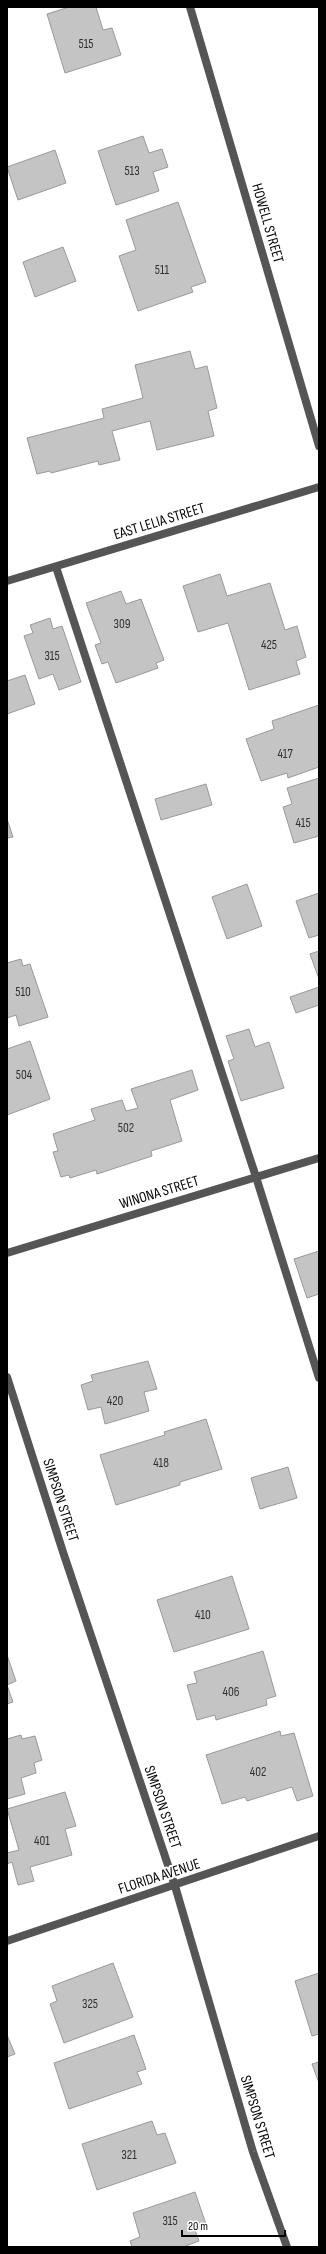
<svg xmlns="http://www.w3.org/2000/svg" width="326" height="2254" font-family="'Sofia Sans Condensed',sans-serif">
<rect width="100%" height="100%" fill="#fff"/>
<path fill="#c4c4c4" stroke="#999" d="M69,7H96L103,30L112,28L121,55L65,73L47,14Z
M143,136L149,153L162,149L168,167L153,172L159,191L116,205L98,151Z
M55,150L66,183L18,200L7,167Z
M178,202L206,282L191,287L193,292L138,311L119,256L136,250L126,220Z
M63,247L76,281L35,297L23,262Z
M190,351L195,369L207,366L217,408L208,411L214,436L157,450L150,421L112,431L120,460L99,465L98,461L51,473L50,471L37,474L27,438L104,418L102,409L143,398L135,365Z
M220,574L227,596L270,583L285,630L297,626L306,657L296,661L300,674L249,690L228,623L198,632L183,586Z
M121,591L126,604L141,599L164,660L156,663L158,668L116,683L108,662L102,664L95,645L101,643L86,603Z
M50,618L53,629L62,626L81,682L59,690L53,674L39,679L24,636L33,633L30,625Z
M25,675L35,704L7,714V681Z
M319,705V767L288,778L287,773L261,781L246,739L274,729L272,721Z
M319,778V836L294,843L283,807L292,804L287,788Z
M206,784L212,805L161,820L155,799Z
M7,819L13,837L7,838Z
M247,884L262,926L227,939L212,897Z
M319,893V935L309,938L296,901Z
M319,951V979L310,954Z
M21,959L23,966L30,964L48,1017L19,1026L16,1015L7,1018V963Z
M319,987V1005L296,1013L290,997Z
M249,1029L255,1047L269,1042L284,1088L241,1101L228,1061L234,1059L226,1036Z
M30,1041L50,1099L7,1115V1049Z
M192,1070L198,1090L170,1100L182,1141L151,1151L152,1156L97,1174L96,1170L70,1178L69,1175L61,1177L53,1152L58,1151L53,1134L95,1120L91,1109L122,1100L126,1111L138,1108L131,1089Z
M319,1251V1294L307,1298L294,1259Z
M148,1361L157,1389L144,1392L149,1411L105,1424L101,1407L88,1410L81,1385L93,1381L91,1375Z
M206,1419L222,1469L180,1482V1485L116,1505L100,1455L165,1435L164,1432Z
M288,1467L297,1498L260,1509L251,1478Z
M232,1576L249,1629L174,1652L157,1600Z
M263,1651L276,1696L266,1699L267,1705L216,1720L215,1715L197,1720L187,1685L197,1683L194,1672Z
M7,1655L16,1681L7,1685Z
M7,1685L13,1702L7,1704Z
M280,1731L281,1736L294,1733L313,1796L297,1801L292,1787L247,1801L245,1797L222,1804L206,1755Z
M21,1735L22,1739L35,1736L42,1760L34,1763L36,1773L21,1778L25,1794L7,1799V1739Z
M65,1792L76,1826L65,1829L72,1855L30,1867L34,1881L18,1885L12,1862L7,1864V1853L19,1850L7,1809Z
M113,1963L133,2017L64,2043L50,2004L57,2001L52,1986Z
M319,1973V2034L312,2036L295,1981Z
M7,2035L15,2054L7,2057Z
M134,2035L146,2069L137,2072L142,2084L69,2109L54,2063Z
M319,2062V2083L312,2064Z
M152,2121L157,2135L165,2133L176,2163L97,2190L82,2144Z
M195,2192L207,2227L195,2230L199,2241L183,2247H132L130,2241L140,2237L133,2213Z"/>
<g fill="none" stroke-linecap="round" stroke-linejoin="round">
<path stroke="#555" stroke-width="8" d="M56,567L256,1177L319,1378"/>
<path stroke="#555" stroke-width="8" d="M190,7L319,446
M7,581L319,487
M7,1253L319,1158
M7,1377L63,1552L175,1886L253,2152L287,2247
M7,1941L319,1836"/>
</g>
<g text-anchor="middle" stroke-width="4" stroke-linejoin="round" paint-order="stroke">
<g font-size="13" fill="#313131">
<text x="86" y="48">515</text>
<text x="132" y="175">513</text>
<text x="162" y="274">511</text>
<text x="122" y="628">309</text>
<text x="269" y="649">425</text>
<text x="52" y="660">315</text>
<text x="285" y="758">417</text>
<text x="303" y="827">415</text>
<text x="23" y="996">510</text>
<text x="24" y="1079">504</text>
<text x="126" y="1132">502</text>
<text x="115" y="1405">420</text>
<text x="161" y="1467">418</text>
<text x="203" y="1619">410</text>
<text x="231" y="1696">406</text>
<text x="258" y="1776">402</text>
<text x="42" y="1845">401</text>
<text x="90" y="2008">325</text>
<text x="129" y="2159">321</text>
<text x="170" y="2225">315</text>
</g>
<g font-size="15" fill="#000" stroke="#fff">
<text transform="translate(268 223) rotate(74)" y="5">HOWELL STREET</text>
<text transform="translate(159 521) rotate(-17)" y="5">EAST LELIA STREET</text>
<text transform="translate(159 1192) rotate(-17)" y="5">WINONA STREET</text>
<text transform="translate(61 1500) rotate(72)" y="5">SIMPSON STREET</text>
<text transform="translate(163 1807) rotate(71)" y="5">SIMPSON STREET</text>
<text transform="translate(159 1876) rotate(-18)" y="5">FLORIDA AVENUE</text>
<text transform="translate(258 2117) rotate(73)" y="5">SIMPSON STREET</text>
</g>
</g>
<rect width="326" height="2254" fill="none" stroke="#000000" stroke-width="16"/>
<path d="M182 2230v6h103v-6" fill="none" stroke="#000000" stroke-width="2"/>
<text x="188" y="2230" font-size="12" fill="#000000" stroke="#ffffff" stroke-width="3" paint-order="stroke">20 m</text>
</svg>
